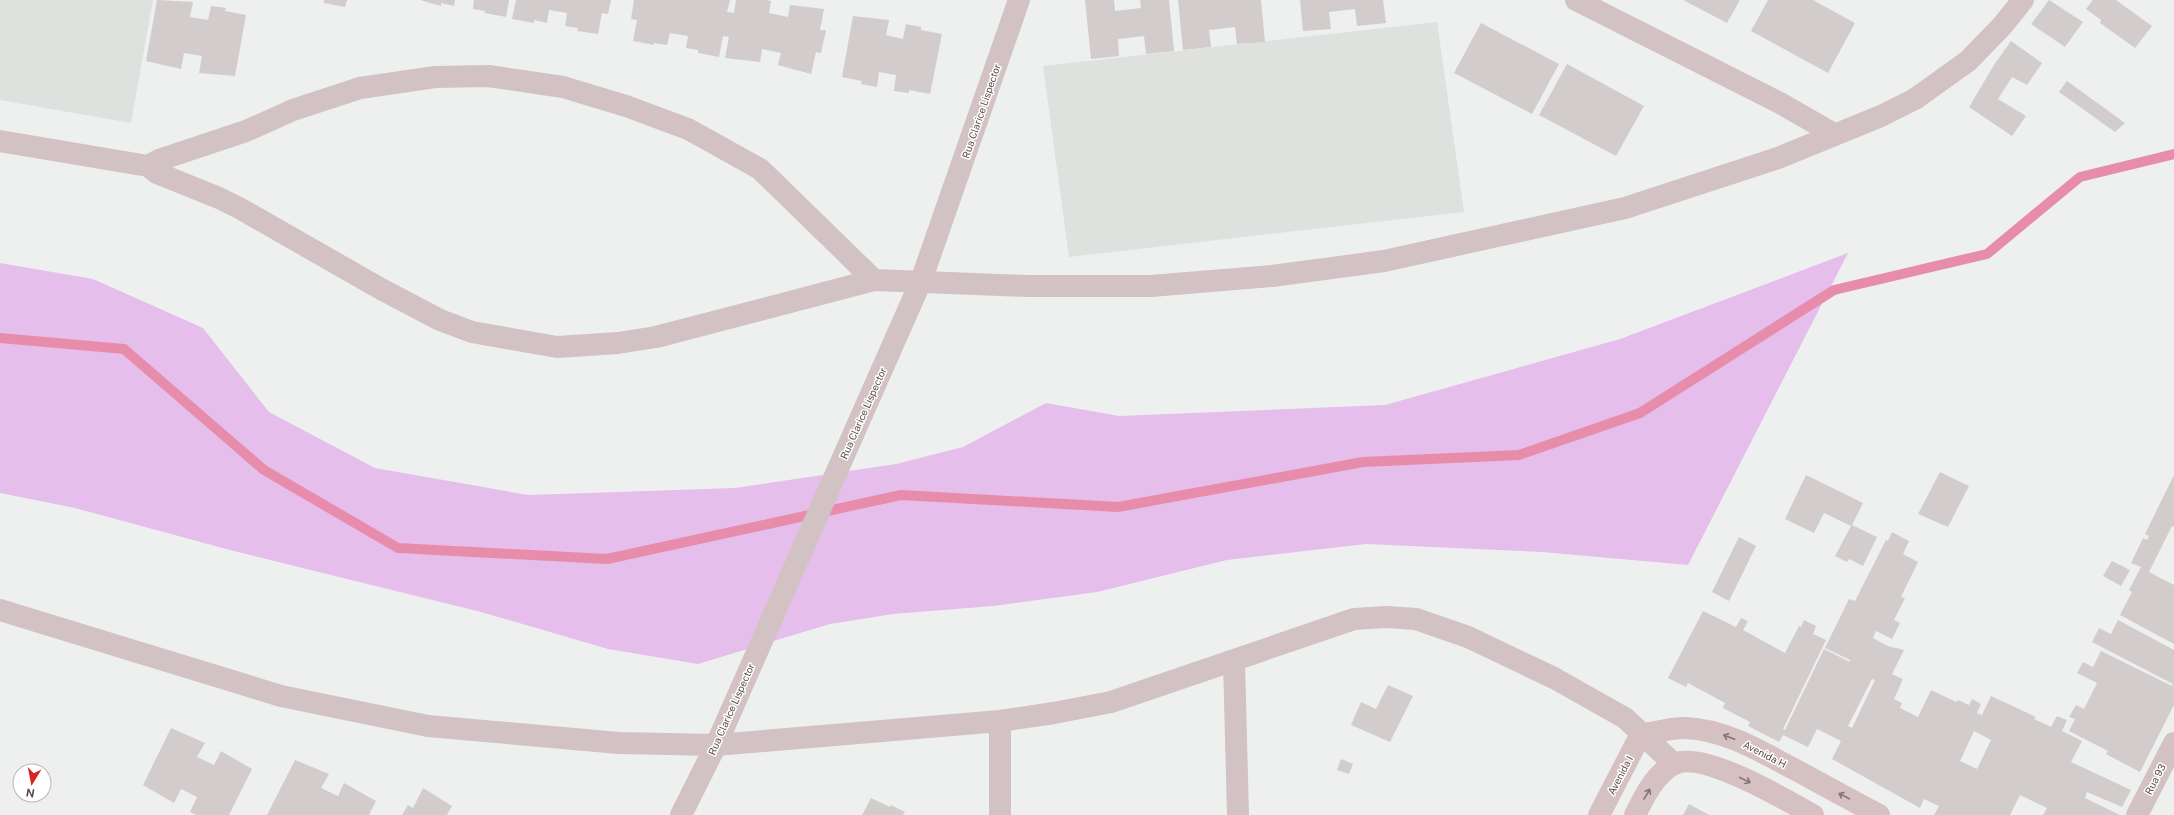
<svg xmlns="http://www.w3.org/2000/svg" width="2174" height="815" font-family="'Public Sans',sans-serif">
<rect width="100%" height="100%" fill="#eef0ef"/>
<path fill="#dfe1df" d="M0,0H153L131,123L0,100Z
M1437,22L1464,212L1069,257L1043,66Z"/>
<path fill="#e5beec" d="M1848,253L1688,565L1542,552L1366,544L1227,560L1097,592L993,606L893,614L830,624L698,664L608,649L481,612L230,550L75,508L0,493V263L93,279L203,328L269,412L375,468L528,495L735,488L896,464L963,447L1046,403L1119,416L1385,405L1620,339Z"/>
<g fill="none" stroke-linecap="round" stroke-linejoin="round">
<path stroke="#e78dab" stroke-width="10" d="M0,338L124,349L264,470L398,548L607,559L901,495L1118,507L1363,462L1519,455L1640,413L1834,290L1987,254L2080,177L2174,154"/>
</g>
<path fill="#d2cccc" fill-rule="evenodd" d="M157,0L193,2L190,17L208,20L211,6L226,8L225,11L246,15L235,76L199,73L202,56L184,53L181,69L146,61Z
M324,0H347L345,7L324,3Z
M420,0H455L454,6L441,3V6Z
M474,0H509L506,17L485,13V11L473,9Z
M516,0H611L608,14L602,13L598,34L577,31L578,28L565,26L567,13L549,10L547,23L534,20V23L512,19Z
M634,0H730L727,12L734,13L736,0H766L771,1L769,13L788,17L790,5L824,9L820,30H826L821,53L816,52L811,74L778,65L781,53L762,49L760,62L725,58L729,37L723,36L719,57L698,53V50L686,48L688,36L670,33L667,45L654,43V45L633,41L637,20L631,19Z
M1085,0H1114L1115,11L1141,8L1140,0H1169L1174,51L1146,54L1144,36L1118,39L1119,56L1091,59Z
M1178,0H1261L1265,42L1237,44L1235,27L1209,30L1211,47L1183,50Z
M1300,0H1383L1386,23L1357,26L1355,9L1329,12L1331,29L1303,31Z
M1683,0H1740L1727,23Z
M1768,0H1813L1855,23L1828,73L1751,31Z
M2049,0L2083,22L2065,47L2031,24Z
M2093,0H2116L2152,26L2135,48L2100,23L2101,20L2086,9Z
M853,16L889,20L886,35L903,39L906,24L921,27V30L942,34L930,94L909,90V93L894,91L896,75L879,72L877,87L861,84L862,81L842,77Z
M1481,23L1559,64L1532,114L1454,73Z
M2011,41L2042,63L2027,85L2012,77L1998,99L2026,116L2012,136L1969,107L1994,65Z
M1567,64L1644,106L1616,156L1539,115Z
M2067,81L2125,123L2115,132L2059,92Z
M1940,472L1969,486L1948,527L1918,514Z
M1806,475L1863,503L1852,525L1877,537L1863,566L1849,559L1847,562L1835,556L1851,526L1824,513L1814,533L1785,519Z
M2174,475V527L2172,526L2149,572L2174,585V644L2120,615L2132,592L2129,590L2141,567L2131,563L2143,538L2147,540L2149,536L2145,534Z
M1892,532L1909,541L1903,554L1918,562L1901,597L1905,598L1894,620L1900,623L1892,639L1876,631L1873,638L1888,646L1904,650L1892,674L1903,679L1894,699L1902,703L1900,708L1918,717L1931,690L1956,702L1958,700L1969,705L1972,699L1981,704L1977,713L1982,715L1991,696L2036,717L2034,719L2051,727L2057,716L2067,720L2062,731L2082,741L2071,762L2131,790L2122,807L2087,792L2085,798L2120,815H2043L2047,808L2020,795L2010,815H1934L1939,806L1924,799L1920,808L1832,759L1841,741L1817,729L1808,747L1783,735L1779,742L1748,726L1750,722L1723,708L1725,703L1688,683L1686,687L1668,678L1703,611L1736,627L1741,618L1748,621L1743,630L1785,653L1799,626L1801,627L1804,620L1816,626L1813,634L1826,640L1783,729L1785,730L1824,649L1850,662V660L1825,648L1849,599L1855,601L1886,540L1888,541ZM1872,679L1875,680L1852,728L1848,726ZM1974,731L1991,740L1977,769L1960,761Z
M1739,537L1756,546L1729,601L1712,592Z
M2112,561L2130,570L2121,586L2103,576Z
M2118,620L2174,650V705L2140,772L2106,754L2108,751L2069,731L2075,719L2069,717L2076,705L2084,709L2097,683L2077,673L2083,662L2093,667L2101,651L2172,686L2173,684L2092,642L2099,628L2111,634Z
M1388,685L1413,696L1390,742L1351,725L1361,702L1376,709Z
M171,728L205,743L197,757L214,765L221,751L252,769L229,815H196L190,812L197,797L181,789L174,803L143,785Z
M1341,759L1353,764L1349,774L1337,770Z
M295,760L329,774L321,788L338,796L344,783L376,801L369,815H267Z
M423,788L452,806L447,815H402L408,805L413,808Z
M871,798L890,807L891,805L905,812L903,815H862Z
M1689,804L1709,815H1683Z"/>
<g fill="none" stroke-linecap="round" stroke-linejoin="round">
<path stroke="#d2c2c3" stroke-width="22" d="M1576,0L1780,103L1834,134
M0,141L148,166L157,173L219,198L241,209L381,289L440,320L472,332L557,347L618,343L656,337L874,280L1027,286H1151L1272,276L1384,261L1625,208L1778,158L1881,116L1915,99L1968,61L2002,26L2023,0
M148,166L159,160L246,131L293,110L360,88L435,77L488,76L563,87L626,106L688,129L760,169L874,280
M0,610L281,696L428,726L619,743L716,745L1000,721L1054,713L1111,702L1354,619L1386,617L1416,619L1468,637L1554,678L1625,718L1674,764
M1234,661L1238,815
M681,815L716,745L921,281L1019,0
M1000,815V721
M2137,815L2174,743"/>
<path stroke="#d6c1c2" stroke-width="22" d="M1599,815L1641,734C1657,733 1671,727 1686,728C1727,730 1761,752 1796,770C1823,785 1851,800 1879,815
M1635,815C1644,797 1655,774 1674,764C1703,750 1786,800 1813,815"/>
</g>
<defs><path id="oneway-shaft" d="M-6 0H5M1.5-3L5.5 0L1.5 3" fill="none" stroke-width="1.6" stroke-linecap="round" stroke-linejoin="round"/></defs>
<g stroke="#857273">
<use href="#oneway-shaft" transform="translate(1729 737) rotate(-159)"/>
<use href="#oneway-shaft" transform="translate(1745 780) rotate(26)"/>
<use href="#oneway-shaft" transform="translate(1647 794) rotate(-59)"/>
<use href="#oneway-shaft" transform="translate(1844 796) rotate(-152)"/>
</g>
<g text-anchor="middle" stroke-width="3" stroke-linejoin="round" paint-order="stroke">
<g font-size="10" fill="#5a4748" stroke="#fff">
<text transform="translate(981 111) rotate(-71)" y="4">Rua Clarice Lispector</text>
<text transform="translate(863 413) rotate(-66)" y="4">Rua Clarice Lispector</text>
<text transform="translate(731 709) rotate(-66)" y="4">Rua Clarice Lispector</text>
<text transform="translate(1765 754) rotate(27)" y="4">Avenida H</text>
<text transform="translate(1620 775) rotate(-62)" y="4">Avenida I</text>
<text transform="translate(2155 779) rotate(-63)" y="4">Rua 93</text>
</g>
</g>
<g transform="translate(32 783) rotate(190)"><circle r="19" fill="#ffffff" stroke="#bdb5b6"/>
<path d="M0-3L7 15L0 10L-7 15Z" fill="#d62522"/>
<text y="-6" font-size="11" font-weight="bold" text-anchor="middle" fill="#5a4748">N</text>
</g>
</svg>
